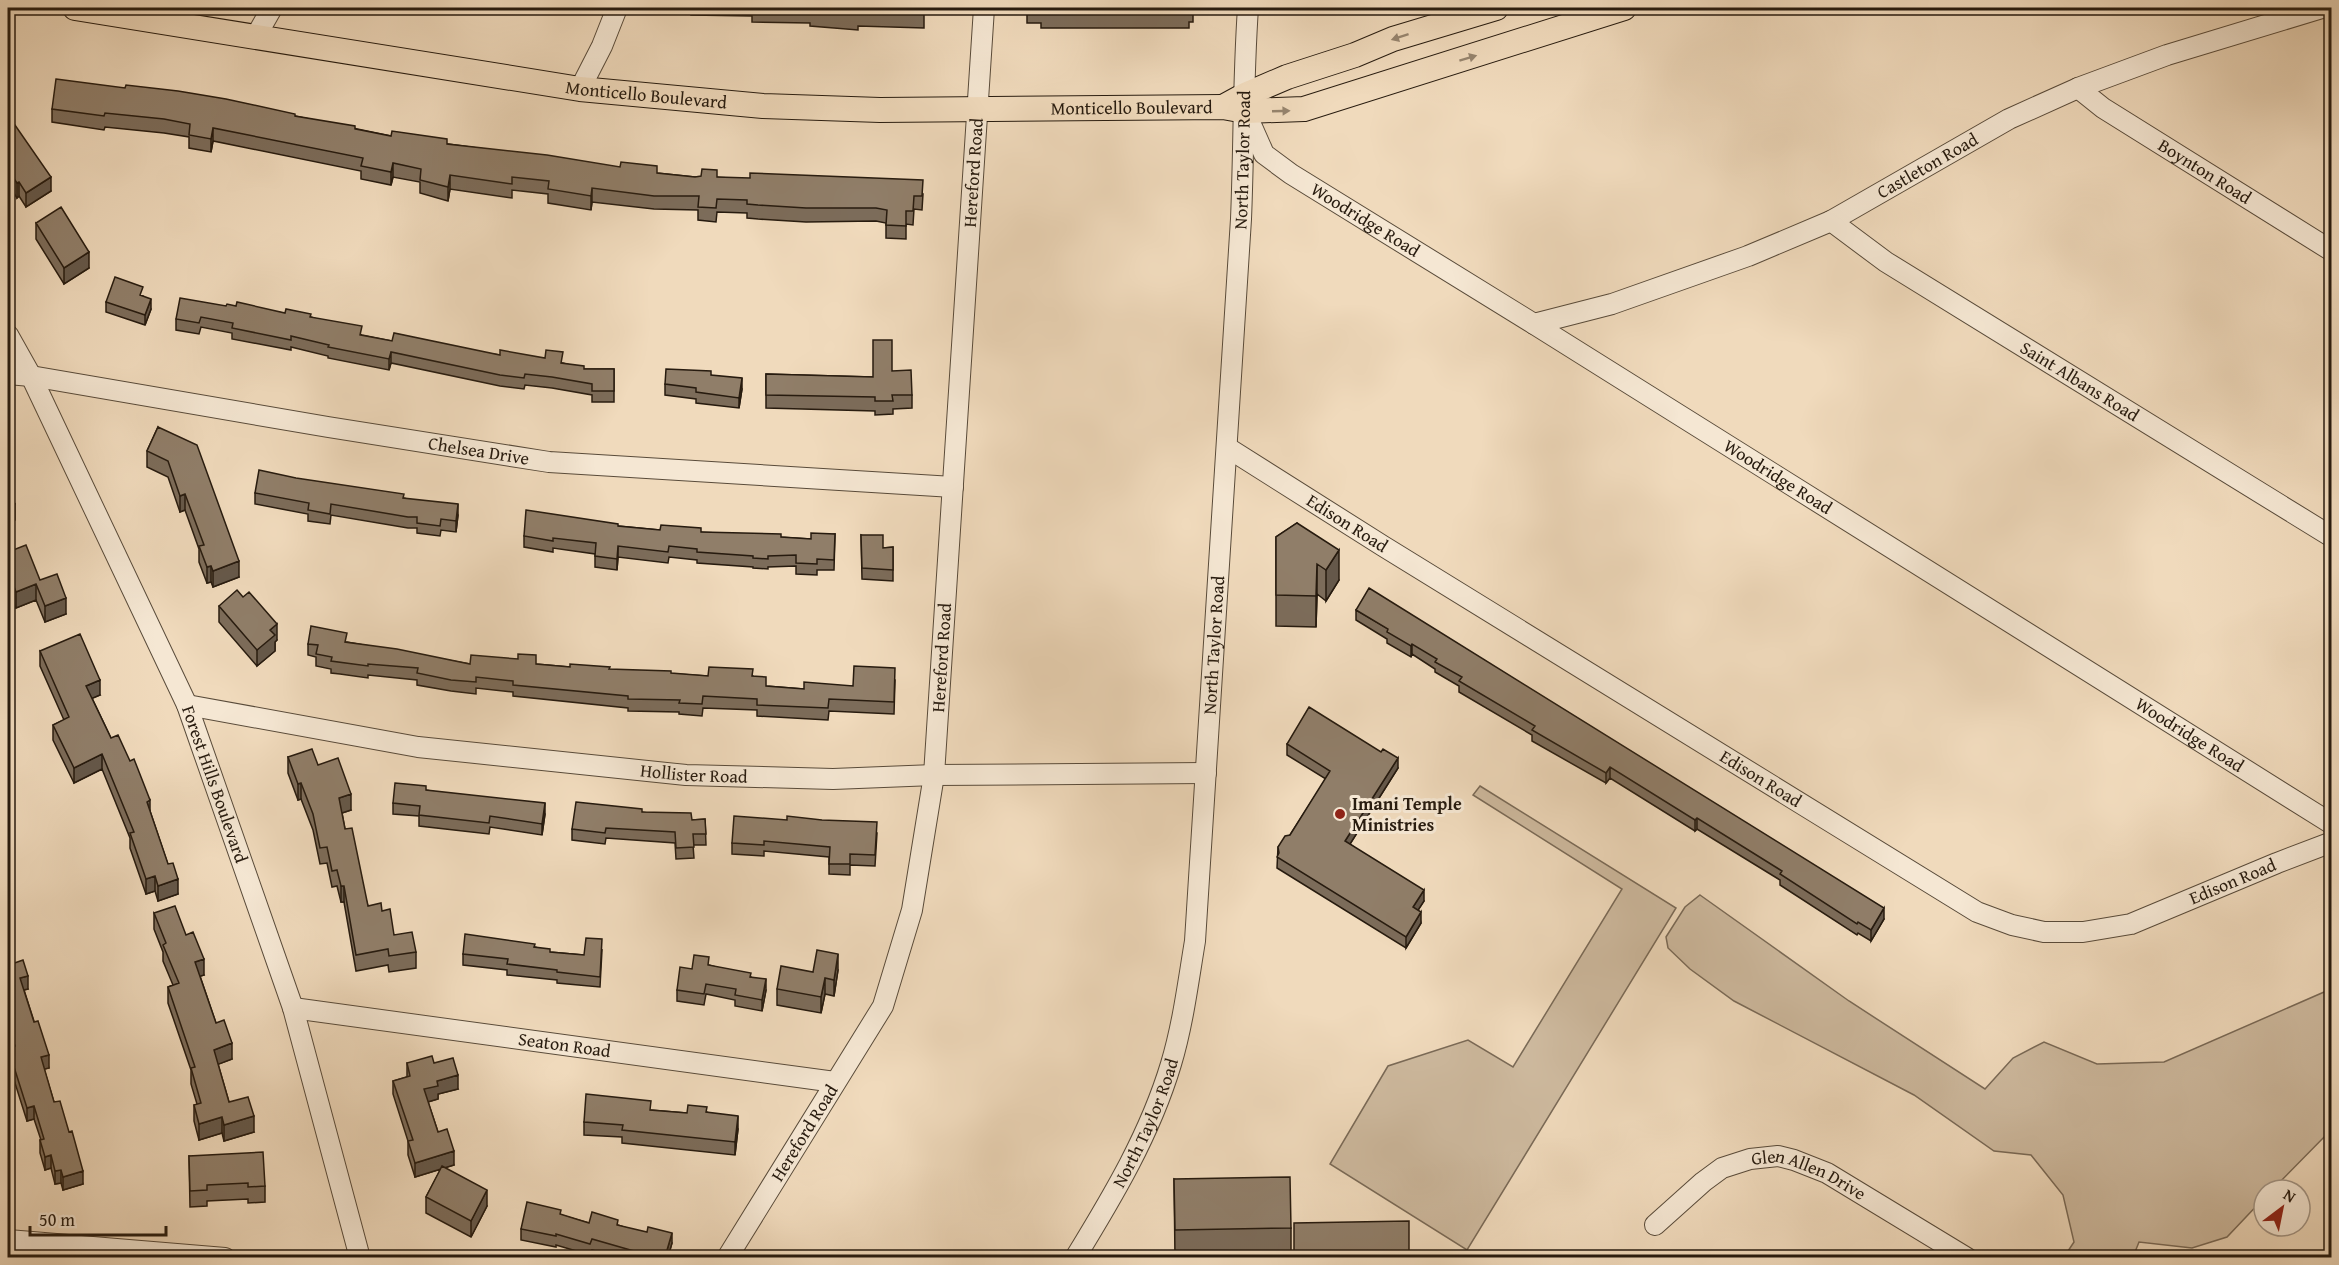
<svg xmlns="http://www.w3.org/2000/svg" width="2339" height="1265" font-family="'Gentium Book Plus',serif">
<rect width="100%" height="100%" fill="#f0dabc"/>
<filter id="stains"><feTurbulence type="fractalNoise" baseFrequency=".00333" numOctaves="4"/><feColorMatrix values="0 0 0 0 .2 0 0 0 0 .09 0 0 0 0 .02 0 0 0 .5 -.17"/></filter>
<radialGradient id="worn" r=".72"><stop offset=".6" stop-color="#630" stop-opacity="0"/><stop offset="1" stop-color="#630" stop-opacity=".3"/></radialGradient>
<path fill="#ceba9f" stroke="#7a6a57" stroke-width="1.5" d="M1480,786L1676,908L1467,1250L1330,1164L1388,1066L1468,1040L1513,1067L1622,889L1473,795Z
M1700,895L1849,1001L1985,1089L2013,1058L2044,1042L2097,1064L2164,1062L2331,989V1130L2272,1190H2264V1198L2227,1237L2192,1248L2139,1242L2133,1257H2064L2074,1242L2063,1195L2031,1155L1994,1151L1914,1095L1734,1001L1690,969L1668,948L1666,937L1685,907Z"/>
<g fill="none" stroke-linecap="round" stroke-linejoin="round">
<defs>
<g id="minor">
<path d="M256,36L272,8"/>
<path id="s1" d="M2078,88L2103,108L2332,251"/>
<path d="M580,89L602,46L617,8"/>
<path id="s2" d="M1245,111L1264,154L1291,174L1534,324L2332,824"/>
<path id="s3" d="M1831,221L1886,262L2332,537"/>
<path id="s4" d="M1534,324L1612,304L1748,256L1831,221L2009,119L2078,88L2167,55L2322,8"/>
<path id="s5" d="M8,335L31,376L187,705L293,1008L360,1258"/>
<path id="s6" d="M8,374L31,376L328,427L549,462L953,487"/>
<path id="s7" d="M1228,448L1383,546L1977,912L2012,925L2044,932H2083L2131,924L2277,863L2332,842"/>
<path id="s8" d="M187,705L418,747L686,775L833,779L934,775L1206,773"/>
<path id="s9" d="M293,1008L835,1082"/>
<path id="s10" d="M1655,1225L1703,1182L1722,1168L1750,1159L1778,1156L1794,1160L1827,1173L1967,1258"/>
<path d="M8,1240L225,1258"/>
<path id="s11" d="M727,1258L883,1006L912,910L934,775L984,8"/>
<path id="s12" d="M1075,1258C1113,1196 1150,1134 1171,1064C1183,1024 1188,983 1195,941L1241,219C1244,148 1243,78 1248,8"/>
</g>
<g id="major">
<path id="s13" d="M75,8L580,89L763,106L880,110L1223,107L1245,111L1304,109L1624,8"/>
<path d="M1223,107L1245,95L1287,77L1355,55L1393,39L1496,8"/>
</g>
</defs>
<use href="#minor" stroke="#594b3a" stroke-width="22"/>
<use href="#major" stroke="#271b0f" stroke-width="26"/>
<use href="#minor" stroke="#f5e7d3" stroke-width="20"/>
<use href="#major" stroke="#f0dabc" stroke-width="24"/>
</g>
<path fill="#7c6c5a" stroke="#271b0f" stroke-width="1.5" d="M691,8H924V28L858,26V30L810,26V23L752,22V16L691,15Z
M1027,8H1193V22H1189V28H1041V23H1027Z
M52,109L295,116L391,136L657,173L695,177H717L923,194L922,210L914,209L913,225L906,224V239L886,238V223L876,221L806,222L758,219L747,218V213L717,212L716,222L698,220V210L654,209L592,202L591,210L548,203V194L512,190V198L450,189L448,201L420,193V182L393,177L391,185L361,179V171L213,141L211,152L189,148V137L164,133L105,127L104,130L52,122Z
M8,115L51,191L26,207L19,196L17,198L8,184Z
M36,223L89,268L64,284L36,239Z
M143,296L151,309L145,325L106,312V302Z
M226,306H236L311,317L362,335L392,341L563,363L584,369H614V402H592V395L552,388L525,385L524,389L500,386L391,363L389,370L328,358V356L291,347V350L232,339V333L201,327L199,334L176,330V319Z
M892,371L912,395V408L893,409V414L875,415V411L766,408V374L873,377Z
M711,375L742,389L739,408L696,403V399L665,395V384Z
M158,427L239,577L213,587L211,582L207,583L199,562V549L185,510L180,512L168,477L147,467V451Z
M255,493L404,498L458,515L456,532L441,530L440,536L417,533V528H408L331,515L330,524L308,521V514L255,504Z
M1297,523L1339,580L1326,601L1317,594L1316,627L1276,626V537Z
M618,526L660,530L701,532L811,539L835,534L834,570H817V575L796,574V566L768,567V569L753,568V567L697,563V560L669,557L668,563L618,557L617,570L595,567V554L553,548V552L524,547V536Z
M861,535L883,548L893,547V581L862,579Z
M8,552L40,580L66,614L45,622L36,600L16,608L8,586Z
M243,597L277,640L275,642V651L257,666L219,622V606Z
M1356,610L1884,919L1871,941L1858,933L1857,935L1780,885V880L1697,829L1695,831L1610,778L1606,783L1532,741V735L1459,692V686L1435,672V669L1412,654L1411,657L1387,643V639L1356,620Z
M347,642L470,664H536L570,667L708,676H753L766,686L804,689L853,686L895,680L894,714L829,711L828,720L757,716V710L703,708L702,716L679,714V712L628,711V708L513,696V692L476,688V694L451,691L417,685V680L368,675V678L340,674L331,673V669L316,666V657L308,655V644Z
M40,651L100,695L92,698L111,738L150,811L178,894L158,901L155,891L146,894L130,848V838L102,769L74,783L53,740V725L64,720L40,666Z
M1287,744L1398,768L1350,844L1424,901L1418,910L1421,923L1406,948L1277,868L1278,847L1290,835L1326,779L1287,755Z
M288,757L318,765L351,810L342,813L345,829L368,906L382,911L394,935L416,952V968L389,972L388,965L356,971L344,902H341L337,886L332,887L327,863L320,864L313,830L301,799L298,800L288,773Z
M426,790L545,814L542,835L490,827L489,834L419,826V816L393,814V803Z
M642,812L692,820L705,819L706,845H693L694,858L676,859L675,843L606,838L605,844L572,840V829Z
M877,833L875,866L850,865V875L829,874V857L764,851V856L732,854V843Z
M154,913L204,975L200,976L216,1023L232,1059L218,1064L229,1102L254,1132L224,1141L222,1133L199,1140L194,1121V1105L197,1104L191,1084V1070L168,1003V987L173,985L163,961V952L154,929Z
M535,947L550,952L584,955L602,950L600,987L557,983V980L507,975V970L463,965V954Z
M8,961L9,965L28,989L24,990L49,1068L44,1069L54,1102L83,1184L63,1190L61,1183L55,1184L51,1168L45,1170L40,1153V1140H41L34,1119L27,1121L8,1061V1048L11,1047L8,1037Z
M709,965L751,977L766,990L762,1011L735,1006V1000L706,994L704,1005L677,1001V990L692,969Z
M838,970L834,996L825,994L821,1013L777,1005V989L813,972Z
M407,1063H434L458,1089L438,1094V1099L428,1102L438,1132L454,1165L444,1168L487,1206L471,1237L426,1213V1197L441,1169L415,1177L408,1155V1141L393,1094V1081L407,1077Z
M651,1110L687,1113L707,1112L738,1129L735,1155L622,1143V1137L584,1135V1122Z
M189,1156L265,1186V1202L248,1203V1199L207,1201V1206L190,1207Z
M1174,1179L1291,1228V1257H1175Z
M561,1215L589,1223L618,1225L672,1243L668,1257H618L592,1250L590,1255L556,1245V1247L521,1240V1229Z"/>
<path fill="#65584a" stroke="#271b0f" stroke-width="1.5" d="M1325,8H1346L1325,12Z
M213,128V141L211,152V139Z
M393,163V177L391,185V172Z
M450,175V189L448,201V187Z
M51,177V191L26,207V193Z
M19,182V196L17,198V183Z
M592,188V202L591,210V196Z
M89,252V268L64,284V268Z
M151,299V309L145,325V315Z
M391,352V363L389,370V359Z
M742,378V389L739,408V398Z
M185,494V510L180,512V496Z
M15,504V520L8,524V508Z
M458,504V515L456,532V521Z
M618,546V557L617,570V559Z
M1339,550V580L1326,601V570Z
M239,561V577L213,587V571Z
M1317,564V594L1316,627V596Z
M211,566V582L207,583V567Z
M36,584V600L16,608V592Z
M66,598V614L45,622V606Z
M277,624V640L275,642V651L257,666V650L270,630Z
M1412,644V654L1411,657V646Z
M100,680V695L86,701V686Z
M102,754V769L74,783V768Z
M1398,758V768L1345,852V841Z
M1610,767V778L1606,783V773Z
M301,783V799L298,800V784Z
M351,794V810L339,814V798Z
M150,800V815L147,802Z
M545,803V814L542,835V824Z
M1697,818V829L1695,831V820Z
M155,876V891L146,894V879Z
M178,879V894L158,901V886Z
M341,886H344V902H341Z
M1424,890V901L1413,918V907Z
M1884,908V919L1871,941V930Z
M1421,912V923L1406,948V937Z
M10,924V937L8,938V925Z
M838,954V970L834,996V980Z
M204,959V975L195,978V962Z
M28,976V989L20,991V978Z
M825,978V994L821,1013V997Z
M766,979V990L762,1011V1000Z
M232,1043V1059L214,1066V1050Z
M49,1055V1068L41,1070V1057Z
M458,1075V1089L438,1094V1099L424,1103V1089L437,1081Z
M34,1106V1119L27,1121V1108Z
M254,1116V1132L224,1141V1125Z
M738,1116V1129L735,1155V1142Z
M222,1117V1133L199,1140V1124Z
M454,1151V1165L415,1177V1163Z
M51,1155V1168L45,1170V1157Z
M61,1170V1183L55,1184V1171Z
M83,1171V1184L63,1190V1177Z
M487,1190V1206L471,1237V1221Z
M672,1233V1243L668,1257H665Z"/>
<path fill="#907e69" stroke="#271b0f" stroke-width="1.5" d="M810,8H924V12L858,10V14L810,10Z
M1027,8H1193H1188L1189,14H1041V9H1027Z
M56,79L125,88L126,85L178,91L226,99L295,114V116L355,126V129L391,136L392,131L447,139V144L547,155L620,167L621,162L657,166V173L695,177L701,176L702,169L717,170V177L750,178V173L923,180L922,196H914L913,211H906V226L886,225L887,210L876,208H806L758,205L747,204V200L717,199L716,208L698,207L699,196H654L592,188L591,196L548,189L549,181L512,177V184L450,175L448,187L420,180L421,169L393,163L391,172L361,166L363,158L213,128L211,139L189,135L190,124L164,119L105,113L104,116L52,109Z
M8,115L51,177L26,193L19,182L17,183L8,170L11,168L8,163Z
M61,207L89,252L64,268L36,223Z
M115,277L143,287L140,295L151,299L145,315L106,302Z
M180,298L226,306L227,304L236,306L237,302L285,313L286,309L311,314L310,317L362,326L360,335L392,341L394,333L500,355V350L545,358L546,350L563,352L561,363L584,366V369H614V391H592V384L552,377L525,374L524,378L500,375L391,352L389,359L328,347L329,345L291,336V340L232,328L233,323L201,317L199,323L176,319Z
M873,340H892V371L911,370L912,395H892L893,401H875V397L766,395V374L873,377Z
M666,369L711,371V375L742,378L739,398L696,392V388L665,384Z
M158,427L197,445L239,561L213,571L211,566L207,567L199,546L204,545L185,494L180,496L168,461L147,451Z
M259,470L296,478L404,494L403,498L458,504L456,521L441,519L440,526L417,523V517H408L331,504L330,514L308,510L309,503L255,493Z
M8,490L15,504L8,508Z
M526,510L618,524V526L660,530L661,525L701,528V532L781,534V537L811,539V533L835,534L834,560L817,559V564L796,563V555L768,556V559L753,558V556L697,552V549L669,546L668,552L618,546L617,559L595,556L596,543L553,538V541L524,536Z
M1297,523L1339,550L1326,570L1317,564L1316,596L1276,595V537Z
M861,535H883V548L893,547V570L862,568Z
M26,545L40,580L57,574L66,598L45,606L36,584L16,592L8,570V552Z
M1369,588L1884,908L1871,930L1858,922L1857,924L1780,874L1782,871L1697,818L1695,820L1610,767L1606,773L1532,730L1535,726L1459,681L1462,677L1435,662L1437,659L1412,644L1411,646L1387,632L1388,629L1356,610Z
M237,590L243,597L249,592L277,624L270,630L275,635L257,650L219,606Z
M311,626L347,633L345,642L397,649L470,664L471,655L518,659V654L536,655V664L570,667V664L610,667L609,669L671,671V673L708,676L709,667L753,669L752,676L766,677V686L804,689V682L853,686L854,666L895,668L894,702L829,699L828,708L757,705V699L703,696L702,704L679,703L680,700L628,699V696L513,685V681L476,677V682L451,680L417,673L418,668L368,664V666L331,661L332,657L316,654L318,645L308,644Z
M80,634L100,680L86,686L111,738L118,735L130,761L134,759L150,800L147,802L168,864L173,863L178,879L158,886L155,876L146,879L130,833L134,832L102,754L74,768L53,725L69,717L40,651Z
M1309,707L1381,752L1383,749L1398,758L1345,841L1424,890L1413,907L1421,912L1406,937L1277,857L1279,853L1278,847L1285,836L1290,835L1330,771L1287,744Z
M312,749L318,765L338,758L351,794L339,798L345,829L352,828L368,906L381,903L382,911L390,909L394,935L412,932L416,952L389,956L388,949L356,955L344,886H341L337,870L332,871L327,847L320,848L313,814L301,783L298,784L288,757Z
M395,783L426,786V790L545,803L542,824L490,816L489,823L419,815L420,806L393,803Z
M576,802L642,809V812L691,813L692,820L705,819L706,834H693L694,847L676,848L675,832L606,828L605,833L572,829Z
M734,816L787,820V816L822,820L877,822L875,855L850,854V864H829L830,847L764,841V845L732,843Z
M175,906L186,935L193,932L204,959L195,962L216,1023L224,1020L232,1043L214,1050L229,1102L248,1097L254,1116L224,1125L222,1117L199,1124L194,1105L201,1103L191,1068L195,1067L168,987L179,983L163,945L166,943L154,913Z
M465,934L535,944L534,947L550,949V952L584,955L586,938L602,939L600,977L557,972V970L507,964L508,959L463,954Z
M817,950L838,954L834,980L825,978L821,997L777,989L781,966L813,972Z
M694,955L709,957L708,965L751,973L750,977L766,979L762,1000L735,995L736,989L706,984L704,994L677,990L680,967L692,969Z
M23,960L28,976L20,978L34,1022L38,1021L49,1055L41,1057L54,1102L60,1101L69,1132L72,1131L83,1171L63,1177L61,1170L55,1171L51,1155L45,1157L40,1140L44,1139L34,1106L27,1108L8,1048L15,1046L8,1024V961L9,965Z
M432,1056L434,1063L453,1058L458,1075L437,1081L438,1086L424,1089L438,1132L447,1129L454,1151L415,1163L408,1141L413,1140L393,1081L410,1076L407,1063Z
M586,1094L651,1101L650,1110L687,1113L688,1105L707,1107L706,1112L738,1116L735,1142L622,1130L623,1125L584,1122Z
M263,1152L265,1186L248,1187V1183L207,1185V1190L190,1191L189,1156Z
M442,1166L487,1190L471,1221L426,1197Z
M1290,1177L1291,1228L1175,1230L1174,1179Z
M527,1202L561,1210L560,1214L589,1223L592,1212L618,1220L617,1225L647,1232L648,1227L672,1233L665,1257H640L641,1253L592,1239L590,1244L556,1234V1236L521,1229Z
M1409,1221V1257H1294V1223Z"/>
<defs><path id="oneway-solid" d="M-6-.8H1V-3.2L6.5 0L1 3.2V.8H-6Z" transform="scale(1.5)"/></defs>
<g fill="#96846e">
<use href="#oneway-solid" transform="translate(1400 37) rotate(162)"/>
<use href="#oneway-solid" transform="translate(1468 58) rotate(-17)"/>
<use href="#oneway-solid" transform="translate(1281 111) rotate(-2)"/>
</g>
<circle fill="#8f2418" stroke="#f5e7d3" stroke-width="2" cx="1340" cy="814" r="6"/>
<g text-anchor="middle" stroke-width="6" stroke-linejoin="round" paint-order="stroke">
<g font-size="18" fill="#271b0f" stroke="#f5e7d3">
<text dy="6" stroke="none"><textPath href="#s13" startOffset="578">Monticello Boulevard</textPath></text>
<text dy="6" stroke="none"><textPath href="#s13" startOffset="1064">Monticello Boulevard</textPath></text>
<text dy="6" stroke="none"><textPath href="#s12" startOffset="1125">North Taylor Road</textPath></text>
<text dy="6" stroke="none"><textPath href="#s4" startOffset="426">Castleton Road</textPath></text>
<text dy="6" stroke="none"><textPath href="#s1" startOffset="152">Boynton Road</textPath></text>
<text dy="6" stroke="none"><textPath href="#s11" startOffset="1137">Hereford Road</textPath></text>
<text dy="6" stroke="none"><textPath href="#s2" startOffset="168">Woodridge Road</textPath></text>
<text dy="6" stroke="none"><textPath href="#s3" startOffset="296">Saint Albans Road</textPath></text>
<text dy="6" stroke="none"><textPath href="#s6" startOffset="477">Chelsea Drive</textPath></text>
<text dy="6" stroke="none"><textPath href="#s2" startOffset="654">Woodridge Road</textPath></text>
<text dy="6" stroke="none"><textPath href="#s7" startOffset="141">Edison Road</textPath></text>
<text dy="6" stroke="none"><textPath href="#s12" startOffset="639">North Taylor Road</textPath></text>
<text dy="6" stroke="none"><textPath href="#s11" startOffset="651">Hereford Road</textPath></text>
<text dy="6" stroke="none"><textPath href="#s2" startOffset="1140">Woodridge Road</textPath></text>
<text dy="6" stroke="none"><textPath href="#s8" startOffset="512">Hollister Road</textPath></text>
<text dy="6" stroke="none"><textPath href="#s7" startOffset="627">Edison Road</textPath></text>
<text dy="6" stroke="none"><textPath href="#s5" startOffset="495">Forest Hills Boulevard</textPath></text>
<text dy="6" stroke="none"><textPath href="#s7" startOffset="1149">Edison Road</textPath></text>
<text dy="6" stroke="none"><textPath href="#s9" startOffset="274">Seaton Road</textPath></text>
<text dy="6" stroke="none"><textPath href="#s12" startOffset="153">North Taylor Road</textPath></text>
<text dy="6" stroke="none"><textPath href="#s11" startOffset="147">Hereford Road</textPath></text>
<text dy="6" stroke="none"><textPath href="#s10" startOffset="180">Glen Allen Drive</textPath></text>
</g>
<g font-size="18" font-weight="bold" fill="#271b0f" stroke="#f5e7d3" text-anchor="start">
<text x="1352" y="810">Imani Temple<tspan x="1352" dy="21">Ministries</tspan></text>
</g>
</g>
<rect width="2339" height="1265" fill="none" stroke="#f0dabc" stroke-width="30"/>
<rect x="9" y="9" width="2321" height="1247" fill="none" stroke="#271b0f" stroke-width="3"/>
<rect x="15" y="15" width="2309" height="1235" fill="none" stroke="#271b0f" stroke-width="1.5"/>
<g transform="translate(2282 1208) rotate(32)"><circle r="28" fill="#f5e7d3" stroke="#a39585" stroke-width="1.5"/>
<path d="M0-4.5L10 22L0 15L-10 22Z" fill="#8f2418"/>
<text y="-9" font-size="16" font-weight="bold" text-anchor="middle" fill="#271b0f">N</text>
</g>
<path d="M30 1226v9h136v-9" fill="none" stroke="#271b0f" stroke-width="3"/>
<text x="39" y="1226" font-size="18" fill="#271b0f" stroke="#f5e7d3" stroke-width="4.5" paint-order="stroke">50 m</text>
<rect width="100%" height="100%" filter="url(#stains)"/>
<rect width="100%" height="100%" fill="url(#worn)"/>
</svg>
